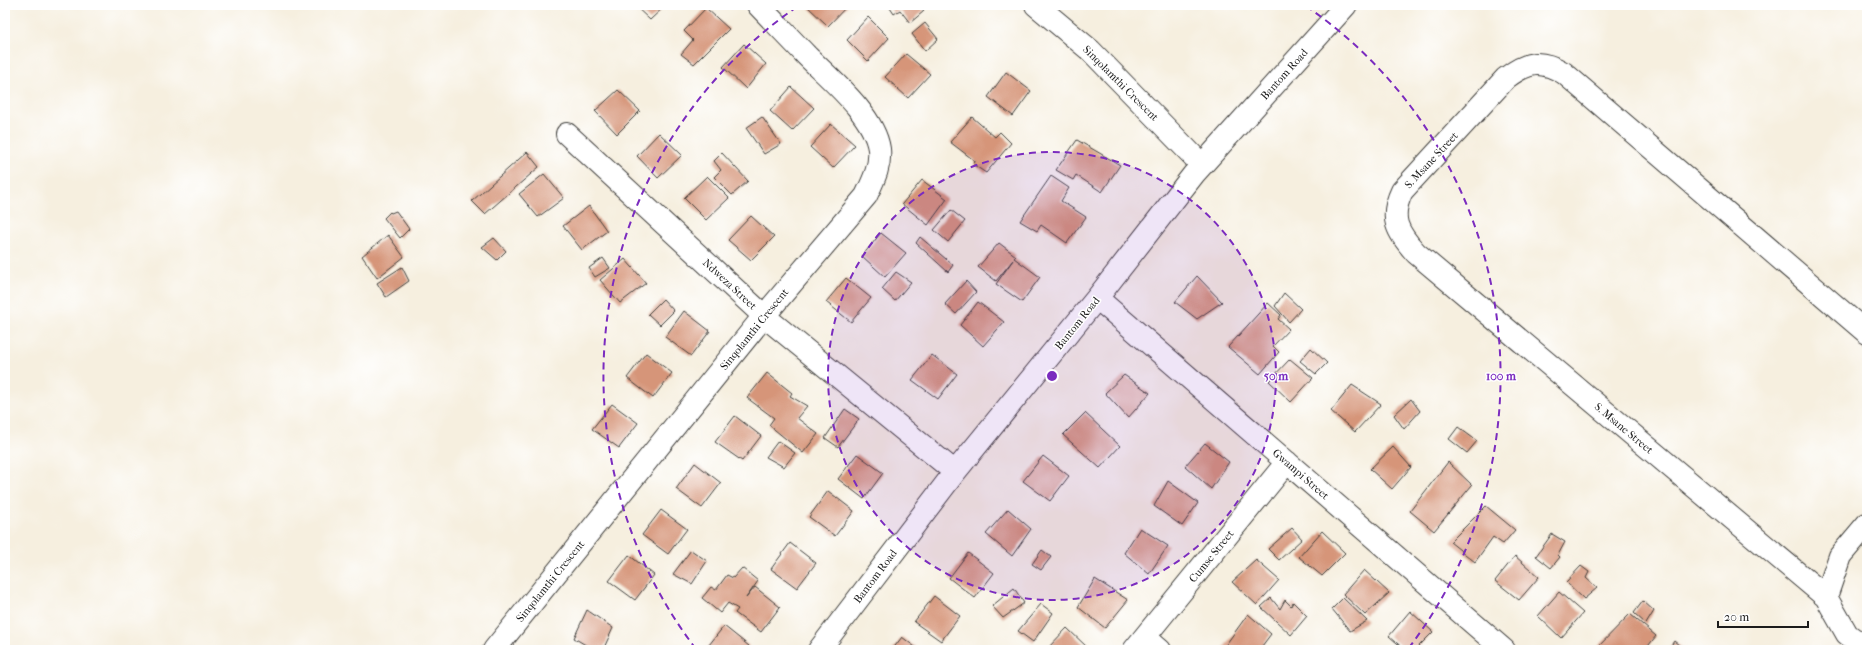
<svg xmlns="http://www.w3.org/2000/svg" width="1872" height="655" font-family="'IM FELL French Canon',serif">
<rect width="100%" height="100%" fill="#fff"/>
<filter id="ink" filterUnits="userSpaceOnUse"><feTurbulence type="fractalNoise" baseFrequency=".025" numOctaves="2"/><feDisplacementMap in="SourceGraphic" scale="8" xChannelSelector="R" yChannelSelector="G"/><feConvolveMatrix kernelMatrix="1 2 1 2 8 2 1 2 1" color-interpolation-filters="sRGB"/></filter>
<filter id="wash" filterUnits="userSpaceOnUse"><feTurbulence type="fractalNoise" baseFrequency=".012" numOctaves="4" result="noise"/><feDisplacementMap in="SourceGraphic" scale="16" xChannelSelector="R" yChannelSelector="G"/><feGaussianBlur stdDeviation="0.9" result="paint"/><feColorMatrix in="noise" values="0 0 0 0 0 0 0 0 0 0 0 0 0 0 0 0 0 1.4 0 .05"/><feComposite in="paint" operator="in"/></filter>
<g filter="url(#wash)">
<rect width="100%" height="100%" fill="#f6efdf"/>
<g id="blocks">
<path fill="#d69579" d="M634,5H666L650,20Z
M806,5H848L828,26Z
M888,5H919L924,11L910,23L900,10L894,14Z
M706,8L729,29L694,64L681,54L693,40L684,31Z
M868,17L889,38L868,61L847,40Z
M925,23L938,39L925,51L912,34Z
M744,44L766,64L746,89L723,67Z
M906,54L930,74L908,98L885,77Z
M1006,72L1031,91L1013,116L988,97Z
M791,87L814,108L792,131L770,111Z
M618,90L640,111L617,134L595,111Z
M762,117L781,144L764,154L746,128Z
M972,117L995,137L1000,132L1011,143L986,173L974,165L975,161L950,142Z
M831,124L855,145L833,168L810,147Z
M659,133L682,155L658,178L637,156Z
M1077,140L1120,165L1102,192L1076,175L1073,180L1056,170Z
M527,152L539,167L485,214L472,201Z
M722,153L748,181L732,195L714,177L721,170L714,161Z
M544,174L564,198L538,217L519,194Z
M707,176L729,198L706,220L684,198Z
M1051,176L1069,188L1061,201L1086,217L1067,243L1041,225L1037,231L1020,221Z
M922,180L947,199L928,225L902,204Z
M589,206L607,231L582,250L563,226Z
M951,210L965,221L948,242L934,230Z
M396,211L409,229L400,238L384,218L390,212L391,213Z
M751,216L774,237L751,260L728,240Z
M881,233L906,253L885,277L862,256Z
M388,235L404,257L377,278L362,256Z
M920,237L953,265L948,272L916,243Z
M494,238L506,251L497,260L482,247Z
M999,243L1016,256L1014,258L1040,277L1022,302L996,284L1013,260L996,281L978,267Z
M603,258L610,268L595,277L589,268Z
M625,259L646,283L620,303L600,280Z
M402,267L409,281L386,297L377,283Z
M896,272L911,282L895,301L882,289Z
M1197,276L1222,302L1197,319L1175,302Z
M846,278L871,298L851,322L826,302Z
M966,281L976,292L956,314L945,304Z
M1284,293L1301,309L1289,322L1275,306Z
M663,299L674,311L660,325L648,314Z
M978,302L1004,322L983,346L960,325Z
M1268,303L1281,315L1278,319L1289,329L1273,346L1279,352L1260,374L1228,347Z
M684,311L710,331L691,356L665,337Z
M1311,348L1327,363L1316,374L1300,361Z
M646,353L672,373L653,398L627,378Z
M932,355L957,374L938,399L912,380Z
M1290,359L1313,378L1291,402L1269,381Z
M767,373L792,393L790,396L807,406L797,418L818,434L803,453L769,425L774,418L747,398Z
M1124,375L1150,393L1128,418L1105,393Z
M1352,385L1381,404L1355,432L1331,411Z
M1411,399L1420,411L1404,429L1394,415Z
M612,404L638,423L619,448L592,429Z
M845,409L859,419L838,447L825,438Z
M1085,413L1120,446L1100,468L1063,435Z
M735,416L761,436L742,461L715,442Z
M1458,427L1477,441L1467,453L1449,439Z
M778,441L795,453L784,467L766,457Z
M1205,443L1229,462L1211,489L1185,466Z
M1393,447L1411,467L1392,489L1370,469Z
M857,454L883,473L864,499L838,479Z
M1043,456L1069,476L1050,501L1023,481Z
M1448,462L1472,485L1434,531L1410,511Z
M695,463L721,483L702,508L676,489Z
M1168,481L1198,503L1182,526L1154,506Z
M828,491L854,511L835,536L809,517Z
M1486,506L1515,530L1503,544L1493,537L1475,562L1450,542Z
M1008,509L1031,529L1012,556L986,534Z
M661,510L687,529L668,554L642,535Z
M1140,528L1168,546L1149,574L1124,553Z
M1292,528L1302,539L1279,560L1268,549Z
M1322,531L1345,553L1322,576L1299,557Z
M1552,534L1565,542L1558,555L1560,557L1551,568L1536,556Z
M790,543L816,563L797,588L771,569Z
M691,550L707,561L692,584L673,574Z
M1042,550L1051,557L1041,570L1032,564Z
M968,553L994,573L975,598L949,578Z
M629,555L654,575L635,600L609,581Z
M1515,556L1539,577L1519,600L1495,581Z
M1256,560L1279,580L1257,605L1232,582Z
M1581,566L1589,572L1586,578L1597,588L1584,599L1566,582Z
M742,568L758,581L746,598L755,587L780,607L761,632L735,613L738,609L728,603L720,613L702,598L711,587L716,590L727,575L733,578Z
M1364,570L1389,593L1365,615L1343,594Z
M1095,579L1128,600L1105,628L1078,607Z
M1014,588L1024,603L1003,618L992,606Z
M1559,592L1583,613L1561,638L1538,616Z
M934,596L960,616L941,641L914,622Z
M1271,598L1280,609L1285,600L1291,606L1293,602L1307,616L1291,635L1261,607Z
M1343,598L1367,621L1350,631L1332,609Z
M1643,601L1654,611L1646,624L1634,613Z
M1041,604L1053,613L1033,642L1018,631Z
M587,610L613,628L603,650H594L574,638Z
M1410,611L1433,632L1415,650H1405L1389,636Z
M1248,614L1271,634L1259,650H1222Z
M1630,614L1656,636L1645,650H1595Z
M724,626L749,646L746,650H705Z
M1067,628L1088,648L1087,650H1046Z
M902,637L919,650H892Z
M1674,641L1685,650H1668Z"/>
</g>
</g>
<g filter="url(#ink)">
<use href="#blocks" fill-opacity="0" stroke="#3d3c39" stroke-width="1"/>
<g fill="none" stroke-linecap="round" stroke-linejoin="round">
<defs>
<path id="minor" d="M1036,5L1091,51L1202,165
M567,134L764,316L955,472
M1097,298L1504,650
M1867,524L1840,556L1826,597L1847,634L1867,649
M1826,597L1416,253C1397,232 1389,218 1402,191L1506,78C1527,62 1540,59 1564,73L1867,333
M1145,637L1160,650
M494,650L764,316L866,196C873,181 881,166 879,149C874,115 831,80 807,56C791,39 774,22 758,5
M819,650L955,472L1097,298L1194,174L1346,5
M1134,650L1287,462"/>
</defs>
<use href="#minor" stroke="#3d3c39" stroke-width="24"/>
<use href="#minor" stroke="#fff" stroke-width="22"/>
</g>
</g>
<circle cx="1052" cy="376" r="224" fill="#7b2cbf" fill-opacity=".12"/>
<g fill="none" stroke="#7b2cbf" stroke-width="2" stroke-dasharray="7 5">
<circle cx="1052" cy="376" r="224"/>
<path d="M696 649A449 449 0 0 1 798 6M1306 6A449 449 0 0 1 1408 649"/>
</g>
<g text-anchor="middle" stroke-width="3" stroke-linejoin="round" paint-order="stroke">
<g font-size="11" fill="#1c1c1c" stroke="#fff">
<text transform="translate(1284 74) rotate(-48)" y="4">Bantom Road</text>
<text transform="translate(1121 83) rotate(45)" y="4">Sinqolamthi Crescent</text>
<text transform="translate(1431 160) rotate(-47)" y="4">S. Msane Street</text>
<text transform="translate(730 284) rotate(43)" y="4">Ndweza Street</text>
<text transform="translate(1077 323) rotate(-51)" y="4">Bantom Road</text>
<text transform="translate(754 329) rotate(-51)" y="4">Sinqolamthi Crescent</text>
<text transform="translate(1624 428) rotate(40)" y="4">S. Msane Street</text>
<text transform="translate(1301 474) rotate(41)" y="4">Gwampi Street</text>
<text transform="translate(1211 556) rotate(-51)" y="4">Cumse Street</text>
<text transform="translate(875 576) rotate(-53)" y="4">Bantom Road</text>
<text transform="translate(550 581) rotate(-51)" y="4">Sinqolamthi Crescent</text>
</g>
</g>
<circle cx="1052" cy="376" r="6" fill="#7b2cbf" stroke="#fff" stroke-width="2"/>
<g font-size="12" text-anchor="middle" font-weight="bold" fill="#7b2cbf" stroke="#fff" stroke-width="3" stroke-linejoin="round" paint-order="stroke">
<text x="1276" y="380">50 m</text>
<text x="1501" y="380">100 m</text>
</g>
<rect width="1872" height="655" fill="none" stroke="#fff" stroke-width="20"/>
<path d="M1718 621v6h90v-6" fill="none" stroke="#1c1c1c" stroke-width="2"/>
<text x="1724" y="621" font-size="12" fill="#1c1c1c" stroke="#ffffff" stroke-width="3" paint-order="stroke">20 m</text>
</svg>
